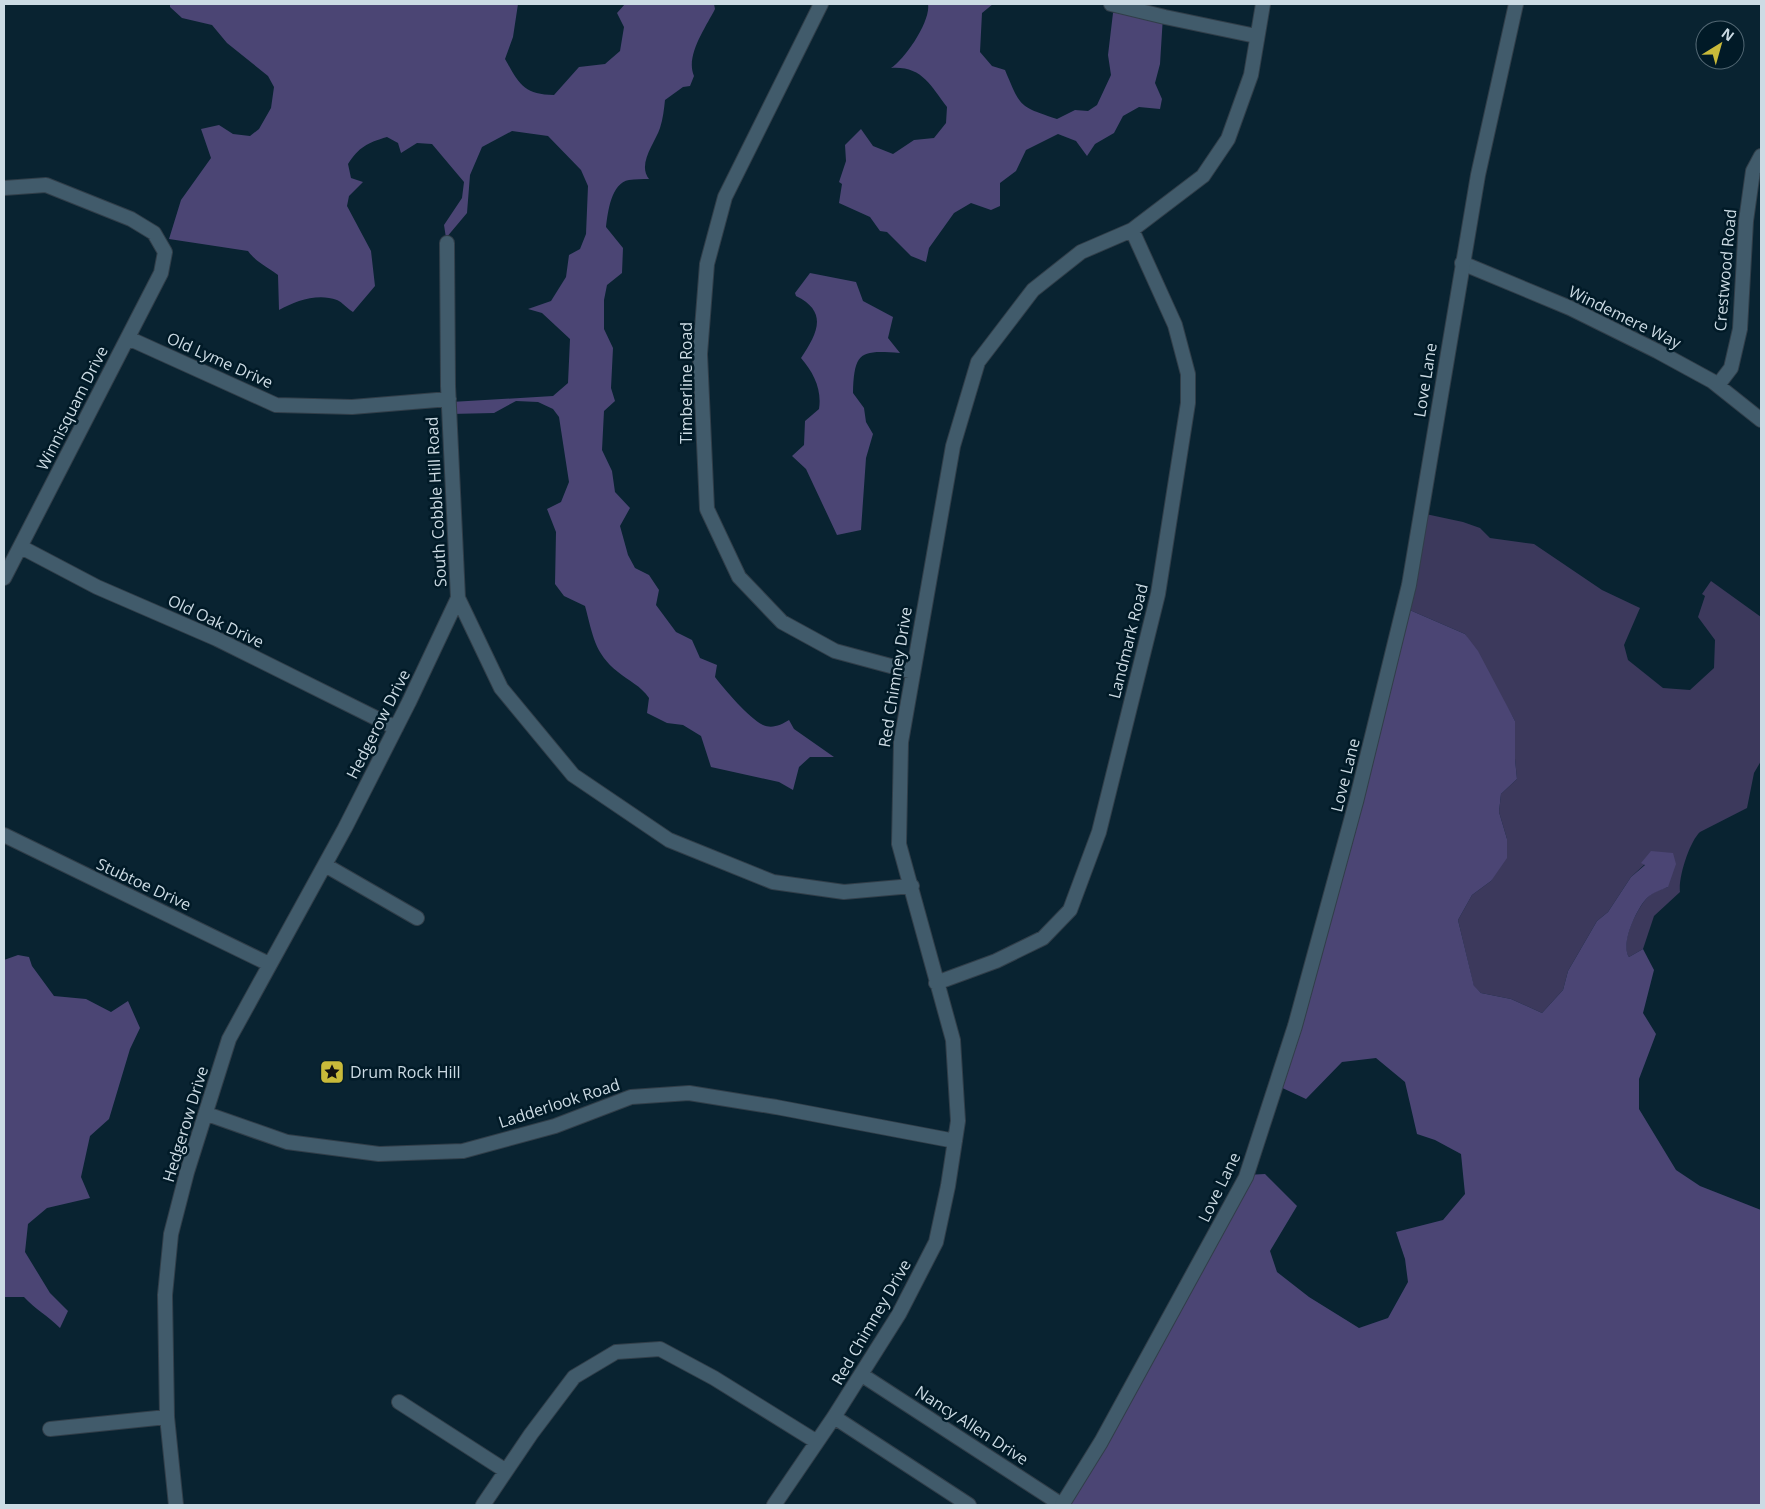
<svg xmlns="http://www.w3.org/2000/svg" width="1765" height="1509" font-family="'Open Sans',sans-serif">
<rect width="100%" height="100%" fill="#092331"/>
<path fill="#3c395c" d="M1421,513L1463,522L1480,528L1490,538L1534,544L1602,590L1640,608L1624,645L1628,660L1663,688L1690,690L1714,668L1715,640L1698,617L1705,596L1702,594L1711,581L1761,617V761L1754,773L1747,808L1700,832C1690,841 1678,877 1680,892L1654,916L1643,949L1629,957C1619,944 1638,905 1650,895C1655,891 1662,889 1668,887L1645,864L1631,877L1608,912L1597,921L1568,971L1563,990L1542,1013L1511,999L1481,993L1474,987L1458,920L1472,895L1491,881L1507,839L1499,812L1501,794L1517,779L1515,759V721L1465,634L1405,608Z"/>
<path fill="#4b4574" d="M170,4H518L513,37L505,59C519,84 524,95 554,95L579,67L605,64L620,51L624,27L617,13L625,4H714L715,9C706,27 685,56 694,76L690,86L683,87L665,100C664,109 663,119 660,128C655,143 637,164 649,179C643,179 635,179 629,180C611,183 608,212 606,227L623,248L622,273L607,285L604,300V329L613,348L611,388L615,401L604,411L602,450L612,471L615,492L630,508L620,526L628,555L635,568L649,575L659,590L656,605L676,632L692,640L700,658L717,665L715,677C724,689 749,718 763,725C772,729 781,725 789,720L794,729L834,757H810L799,767L793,790L779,782L711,767L701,736L683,725L667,723L647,713L649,698C641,686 629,681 618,672C594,653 593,635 585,606L564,596L555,584L556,532L547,509L561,502L569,482L559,417L553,409L538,402L516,401L494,413L450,414L451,402L553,396L568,383L570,339L542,313L528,309L551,301L566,277L569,255L580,249L586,234L588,186L581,170L548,136L512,131L482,147L470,175L467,213L446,238L444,225L462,198L464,182L432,144L417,143L401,153L398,143L387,137C367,143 359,147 348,164L351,178L363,182L349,196L347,206L371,251L375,286L353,312C348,309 342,302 337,300C317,293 296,301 279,310L278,275C266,266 257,263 248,251L169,239L181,200L211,158L201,129L219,125L233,134L250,136L259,129L271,108L274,87L268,76L227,43L212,25L182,18L170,7Z
M928,4H993L982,13L980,52L992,66L1005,70C1021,108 1019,106 1057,119L1075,110L1088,111L1097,105L1111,75L1108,55L1113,13L1117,10L1163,16L1160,64L1155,83L1162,99L1160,109L1139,107L1123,116L1114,133L1095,144L1087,156L1076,141L1058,134L1026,150L1016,171L1000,183V206L991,210L971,203L954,213L929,248L926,262L911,256L887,232L880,231L870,217L839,203L842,184L839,182L846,161L845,145L861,129L873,146L893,154L914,140L934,138L946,123L947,107C930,85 922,66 891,68C905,59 931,21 928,4Z
M810,273L856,282L863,301L893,317L888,338L900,353C861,350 854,351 853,393L864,408L866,422L873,434L866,458L861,530L837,535L806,469L792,456L804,445L805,421L819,409C822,390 814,373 801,358C817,334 829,312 796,296L795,293Z
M1405,608L1465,634L1478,651L1515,721V759L1517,779L1501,794L1499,812L1507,839V858L1491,881L1472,895L1458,920L1474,986L1481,993L1511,999L1542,1013L1563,990L1568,971L1597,921L1608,912L1631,877L1645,865L1641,863L1651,851L1673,853L1676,864L1668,887C1661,890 1653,892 1647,898C1637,908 1620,944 1629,957L1643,949L1654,970L1643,1013L1656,1034L1639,1079V1109L1676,1170L1700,1186L1761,1210V1505H1061L1246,1175L1265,1174L1297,1206L1270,1251L1277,1272L1309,1297L1359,1328L1388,1318L1408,1282L1405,1259L1396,1232L1443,1220L1465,1194L1461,1154L1435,1140L1417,1134L1405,1082L1376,1058L1342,1062L1306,1099L1276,1085Z
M18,955L29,957L32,966L54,996L86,999L111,1012L128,1001L140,1028L130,1049L109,1119L90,1136L81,1177L90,1198L47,1208L28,1224L25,1252L50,1293L68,1311L60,1328C48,1316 35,1309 24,1297H4V960Z"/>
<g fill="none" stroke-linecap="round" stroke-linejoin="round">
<defs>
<path id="minor" d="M821,4L725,197L707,264L700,354L707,509L739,577L782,622L835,651L913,672
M1111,4L1165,17L1256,36
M4,188L46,185L131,219L154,233L165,252L161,273L4,578
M447,243L448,386L458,598L501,688L573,775L669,840L773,882L844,892L912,886
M1462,263L1570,308L1657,351L1712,381L1761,420
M128,338L276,405L352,407L449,399
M1718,385L1731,368L1740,329L1746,221L1753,171L1761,156
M21,547L97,587L217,639L396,728
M4,835L269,964
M325,865L417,918
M936,983L996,961L1043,938L1070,910L1099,832L1158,594L1188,403V374L1175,325L1132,230
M207,1114L287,1142L379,1154L463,1151L555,1126L631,1097L689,1093L776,1107L955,1141
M862,1375L1062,1505
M399,1402L506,1471
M834,1417L969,1505
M50,1429L167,1417
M176,1505L167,1417L165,1295L171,1234L187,1172L229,1039L345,828L409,702L458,598
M483,1505L531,1434L574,1377L616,1352L660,1349L714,1378L817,1442
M774,1505L834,1417L899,1314L936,1242L948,1186L958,1121L953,1040L899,844L901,742L953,446L978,362L1033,290L1081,252L1132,230L1203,176L1228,139L1251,75L1263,4"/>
<path id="tertiary" d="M1062,1505L1101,1442L1246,1177L1295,1026L1356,802L1409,585L1478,175L1516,4"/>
</defs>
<use href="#minor" stroke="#313e49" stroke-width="16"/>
<use href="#tertiary" stroke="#313e49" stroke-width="16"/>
<use href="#minor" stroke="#415b6b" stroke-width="14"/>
<use href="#tertiary" stroke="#415b6b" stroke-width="14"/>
</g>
<defs>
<symbol id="sight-square" viewBox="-11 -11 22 22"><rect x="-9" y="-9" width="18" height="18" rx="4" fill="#c9ba3a" stroke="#011a27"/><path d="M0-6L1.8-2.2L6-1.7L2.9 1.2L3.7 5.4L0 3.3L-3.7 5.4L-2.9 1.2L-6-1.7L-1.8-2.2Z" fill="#111"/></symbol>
</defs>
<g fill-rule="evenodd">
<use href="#sight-square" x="318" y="1058" width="28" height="28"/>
</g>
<g text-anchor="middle" stroke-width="5" stroke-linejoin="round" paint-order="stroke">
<g font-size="16" fill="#ccdbe4" stroke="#011a27">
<text transform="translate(1725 270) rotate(-85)" y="6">Crestwood Road</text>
<text transform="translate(1625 317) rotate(26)" y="6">Windemere Way</text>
<text transform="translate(220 360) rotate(24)" y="6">Old Lyme Drive</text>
<text transform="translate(1425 380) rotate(-81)" y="6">Love Lane</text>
<text transform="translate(686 383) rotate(-90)" y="6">Timberline Road</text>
<text transform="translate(72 408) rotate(-63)" y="6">Winnisquam Drive</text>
<text transform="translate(436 502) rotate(-93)" y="6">South Cobble Hill Road</text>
<text transform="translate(216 621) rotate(25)" y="6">Old Oak Drive</text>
<text transform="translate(1128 641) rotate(-76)" y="6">Landmark Road</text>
<text transform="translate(895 677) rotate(-81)" y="6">Red Chimney Drive</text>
<text transform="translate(378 724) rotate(-63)" y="6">Hedgerow Drive</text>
<text transform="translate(1345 775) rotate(-76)" y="6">Love Lane</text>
<text transform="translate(144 884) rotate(25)" y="6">Stubtoe Drive</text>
<text transform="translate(559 1103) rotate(-18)" y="6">Ladderlook Road</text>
<text transform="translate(185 1124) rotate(-73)" y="6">Hedgerow Drive</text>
<text transform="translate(1219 1187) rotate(-64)" y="6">Love Lane</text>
<text transform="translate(871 1322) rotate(-60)" y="6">Red Chimney Drive</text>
<text transform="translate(972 1425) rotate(33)" y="6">Nancy Allen Drive</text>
</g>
<g font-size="16" fill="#ccdbe4" stroke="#011a27" text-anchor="start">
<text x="350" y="1078">Drum Rock Hill</text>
</g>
</g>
<rect width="1765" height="1509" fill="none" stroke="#ccdbe4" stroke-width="10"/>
<g transform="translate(1720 45) rotate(37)"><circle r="24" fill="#011a27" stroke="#526773"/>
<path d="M0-4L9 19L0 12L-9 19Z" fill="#c9ba3a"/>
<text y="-8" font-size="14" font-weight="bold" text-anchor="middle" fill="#ccdbe4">N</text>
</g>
</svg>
